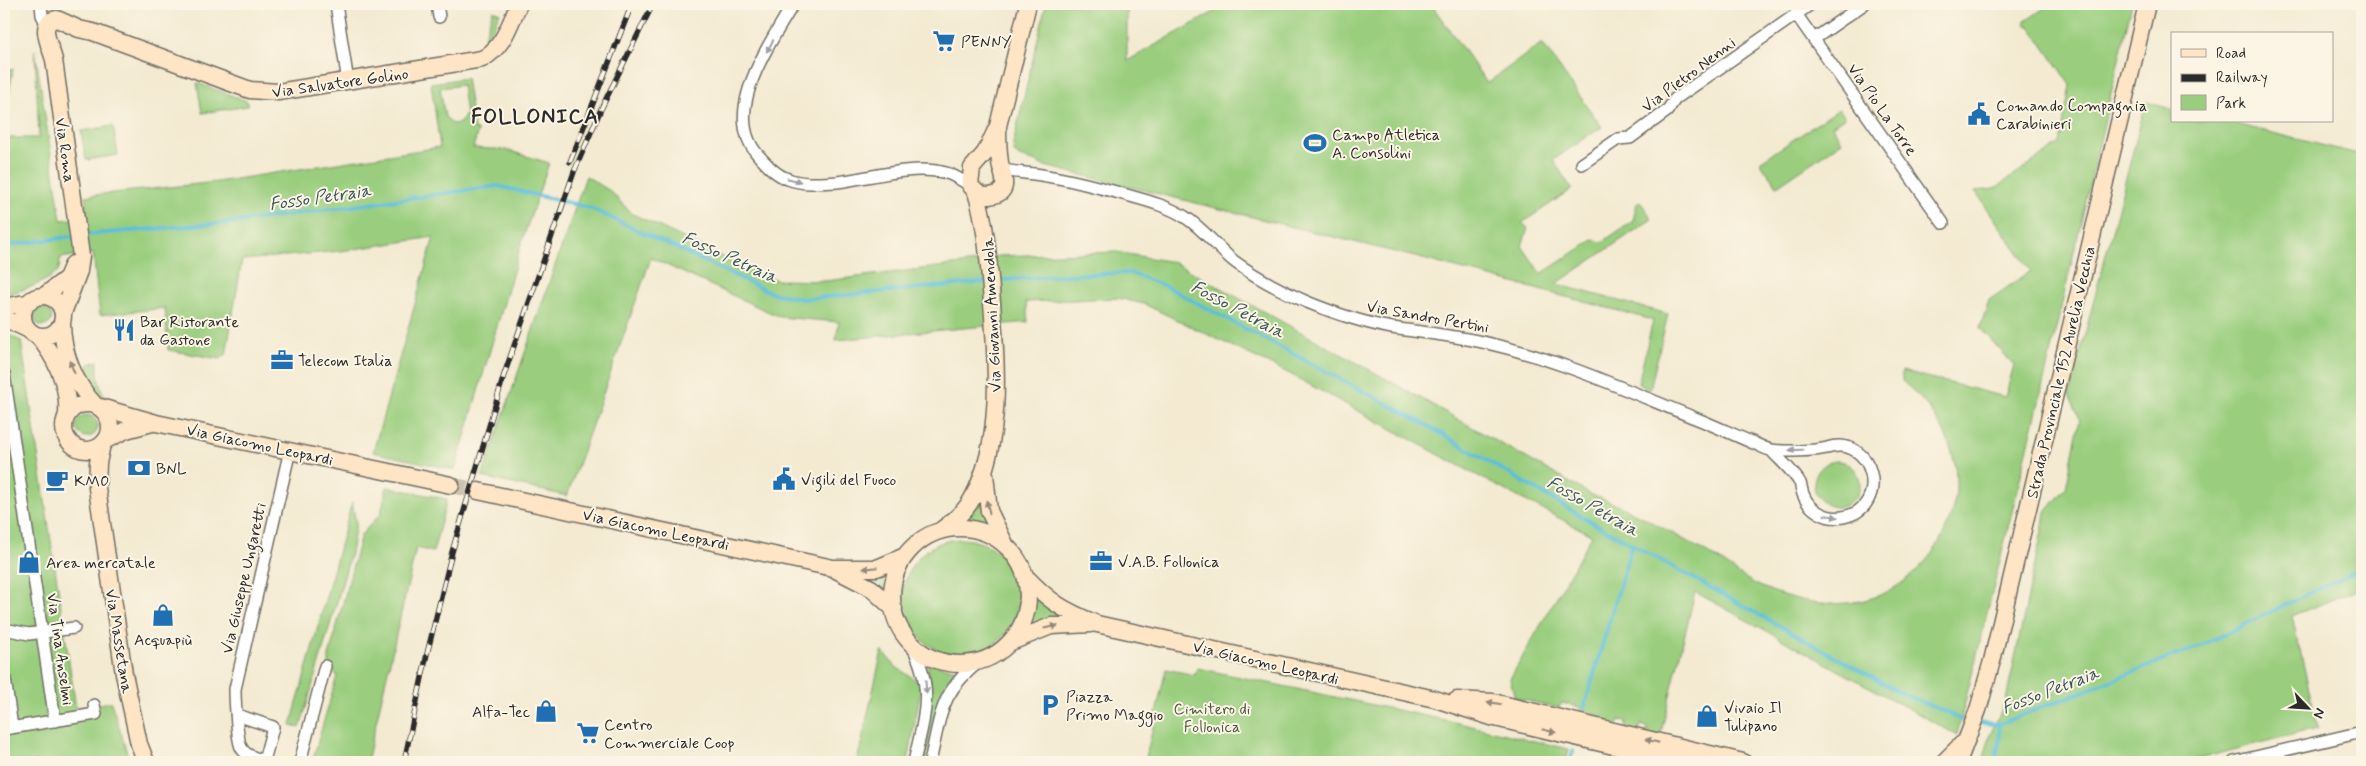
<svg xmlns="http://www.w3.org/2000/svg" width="2366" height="766" font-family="Mynerve,sans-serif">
<rect width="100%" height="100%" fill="#fcf5e5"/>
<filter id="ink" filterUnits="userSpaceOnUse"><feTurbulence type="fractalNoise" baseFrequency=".02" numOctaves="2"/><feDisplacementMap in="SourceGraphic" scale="10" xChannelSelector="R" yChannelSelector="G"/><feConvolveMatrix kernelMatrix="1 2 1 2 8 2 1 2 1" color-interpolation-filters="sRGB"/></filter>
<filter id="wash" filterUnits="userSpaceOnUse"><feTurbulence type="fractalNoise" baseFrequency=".0096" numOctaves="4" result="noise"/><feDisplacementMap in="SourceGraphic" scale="20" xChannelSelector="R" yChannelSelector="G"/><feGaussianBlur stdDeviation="1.12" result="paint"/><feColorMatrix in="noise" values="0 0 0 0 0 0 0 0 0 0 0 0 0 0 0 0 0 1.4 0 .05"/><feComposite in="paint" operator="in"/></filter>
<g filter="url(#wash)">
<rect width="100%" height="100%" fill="#f3ead1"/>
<path fill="#9ace7e" stroke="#627c54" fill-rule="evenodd" d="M1046,4H1127V61L1228,4H1431L1487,83L1542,43L1602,127L1553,160L1572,189L1522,223L1528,228L1522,246L1541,274L1593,240L1602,242L1633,221L1637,203L1640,201L1652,219L1556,284L1668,314L1650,389L1638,384L1653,320L1415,257L1041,165C1034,157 1012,163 1013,144Z
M2050,4H2132L2038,406L1957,735L1695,592L1660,737L1647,734V727L1641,725L1638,732L1625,729L1626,721L1620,720L1617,727L1597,722L1598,715L1579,713L1580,707L1562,703L1558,708L1515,698L1510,679L1592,535L1508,492L1288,373L1144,304L1118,298L1026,302L1028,322L836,340L839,322L780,317L651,258L567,496L482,477L586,176L610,191L631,213L762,276L778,280L826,281L977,262L999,256L1116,252L1173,262L1392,382L1590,494C1632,509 1672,533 1711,555C1728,565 1744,580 1762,587C1809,608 1867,613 1908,578C1933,557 1947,535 1954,503C1964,454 1938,411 1902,381V371L2005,397L2014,365L1980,328L1989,300L2031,271L1975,191L1994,189L2060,143L2070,85L2029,25L2027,26L2024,22Z
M493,10L500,13L488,40L481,48Z
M35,50L61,220L87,217L85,196L217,182L440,147L431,83L466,78L474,129L478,131L473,148L507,150L549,163L522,241L455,470L373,452L434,237L341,251L242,260L226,355L220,359L168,350L165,308L100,315L93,253L60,258C60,263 60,269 56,273C49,281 15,294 4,294V138H39ZM462,85L466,114L460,123L453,124L445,117L440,88Z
M13,69L8,99L4,104V72Z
M197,83L247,101L248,106L202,113Z
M2146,102L2172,109V121H2224L2362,155V587L2292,616L2318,728L2187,762H1983L1990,735L2006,700L2046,512L2066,488L2080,419L2069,395Z
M1839,109L1845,117L1832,126L1842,142L1777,186L1760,162Z
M113,126L118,155L86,160L81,131Z
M34 317a9 9 0 1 1 18 0a9 9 0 1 1-18 0Z
M4,333L21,341L76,708L111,702L130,762H4Z
M98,361C97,375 99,389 107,400L88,387L84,377L89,364Z
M76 426a11 11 0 1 1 22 0a11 11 0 1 1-22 0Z
M1814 484a23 23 0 1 1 46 0a23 23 0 1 1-46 0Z
M387,487L447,499L433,552L416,548L367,762H312L337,676L329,664V656L361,535L381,513Z
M980,489L991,530L959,523Z
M352,502L356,523L351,553L300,728L291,725Z
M903 597a58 58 0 1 1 116 0a58 58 0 1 1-116 0Z
M892,568L886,595L863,575Z
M1035,597L1062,618L1027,629L1033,613Z
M882,651L896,667L920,683L921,688L908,762H857Z
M927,662L960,671C934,694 932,730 925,762H919L932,693Z
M1197,668L1454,722L1569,749L1566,762H1145L1166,669L1195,675Z"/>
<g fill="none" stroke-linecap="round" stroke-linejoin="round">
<path stroke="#5bbfd9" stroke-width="4" d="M82,235L236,222L498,186L590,208L772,293L803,299L987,282
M4,246L75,236
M993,281L1068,275L1130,273L1165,286L1425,424L1581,516L1897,691L1968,722
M1584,708L1632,544
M1977,723L1999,724L2198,647L2362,568
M1570,762L1573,751
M1995,762L2000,738L1999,724"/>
</g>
</g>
<g filter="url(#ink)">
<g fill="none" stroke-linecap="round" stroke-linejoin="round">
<path stroke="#cbc4b0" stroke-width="16" stroke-dasharray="16 8" stroke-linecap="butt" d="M451,485L478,491"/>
<defs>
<path id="street" d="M41,4L42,15L47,25
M336,4L348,82
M437,4L439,17
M793,4C771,43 719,113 759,156C767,165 776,175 788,179C804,185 820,183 837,182C871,178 911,164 946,173C954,175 962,181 970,185
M1796,14L1943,223
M1814,39L1864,4
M1582,164L1618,139L1630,138L1667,111L1675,99L1811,4
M1003,170C1018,173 1033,173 1047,176C1073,180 1098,187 1123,194C1144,200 1166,205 1185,217C1204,229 1217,248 1235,262C1257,278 1282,291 1307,302C1334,313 1364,323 1392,328C1425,333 1459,336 1491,344C1561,360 1628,391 1695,418C1713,425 1732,434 1751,442C1757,444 1765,449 1771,450C1784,452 1815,451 1827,448C1874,433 1892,508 1843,517C1826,520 1809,510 1803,494C1802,492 1801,485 1800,483C1794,472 1780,460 1771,450
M4,374L55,721
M4,629L29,634L74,628
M910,641C935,689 925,713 914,762
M4,672L12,727
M237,715L273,727L264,761C256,758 245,756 241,747C237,739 235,699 235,689L290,450
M4,729L96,714L94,705
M300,762L325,666
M930,762C941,714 940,690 983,659
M2234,762L2362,732"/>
<path id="secondary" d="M998,126C998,138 998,150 1000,162C1001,173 1014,193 989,196C980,197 975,191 970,185L972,168L985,153L998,126L1028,4
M44,296L67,278L73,264
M23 316a20 20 0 1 1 40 0a20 20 0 1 1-40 0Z
M4,307L30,302
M63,313L79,271L81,256L54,60C51,47 36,22 57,19L79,29L93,32L250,90L278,92L482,59C504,47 509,25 519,4
M4,318L27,329
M62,323C62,353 75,384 95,405
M37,335C55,356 69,385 67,413
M64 427a23 23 0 1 1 46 0a23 23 0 1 1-46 0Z
M100,407L156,423L451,485
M106,440L126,430L152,423
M102,444L98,463L97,488L124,674L139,744L146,762
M985,475L989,511L1005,544
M478,491L833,568H877L905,556
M892 596a68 68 0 1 1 136 0a68 68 0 1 1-136 0Z
M940,531C952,522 965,512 972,499C1005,439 996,355 991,290C988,256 986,224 976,192
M836,570L871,588L894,609
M1025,576C1051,603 1063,610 1097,624L1435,699L1491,717L1681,762
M1011,642L1051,626L1091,624
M1457,700L1493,702L1743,762
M1944,762L1962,744
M1958,762L1978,710L1992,661L2147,4"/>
</defs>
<use href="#street" stroke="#716e65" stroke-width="14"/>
<use href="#secondary" stroke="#716e65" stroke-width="19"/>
<use href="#street" stroke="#fff" stroke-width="11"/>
<use href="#secondary" stroke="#fee5c5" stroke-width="16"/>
<defs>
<path id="rail" d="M570,162L632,4
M404,762L427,654L452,552L504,375L574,172L601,109L653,4"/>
</defs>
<use href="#rail" stroke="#2b2b2b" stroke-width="5.5"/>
<use href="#rail" stroke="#fcf5e5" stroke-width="4" stroke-dasharray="11" stroke-linecap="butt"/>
</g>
<defs><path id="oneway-solid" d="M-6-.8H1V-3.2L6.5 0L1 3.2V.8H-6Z" transform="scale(1.25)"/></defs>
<g fill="#a0a0a0">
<use href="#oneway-solid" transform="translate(770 46) rotate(119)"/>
<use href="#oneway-solid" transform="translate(794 180) rotate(14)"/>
<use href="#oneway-solid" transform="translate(1796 450) rotate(179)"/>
<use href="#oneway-solid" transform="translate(1831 516) rotate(10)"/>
<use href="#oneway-solid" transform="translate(926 687) rotate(85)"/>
</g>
<g fill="#948878">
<use href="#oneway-solid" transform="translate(72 367) rotate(-112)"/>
<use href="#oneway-solid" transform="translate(988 507) rotate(-104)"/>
<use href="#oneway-solid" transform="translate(870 568) rotate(174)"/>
<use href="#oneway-solid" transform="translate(1051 627) rotate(-11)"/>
<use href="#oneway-solid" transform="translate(1494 703) rotate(-171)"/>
<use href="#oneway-solid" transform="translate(1549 731) rotate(13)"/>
<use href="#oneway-solid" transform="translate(1652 741) rotate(-166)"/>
</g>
</g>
<defs>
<symbol id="supermarket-bare" viewBox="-9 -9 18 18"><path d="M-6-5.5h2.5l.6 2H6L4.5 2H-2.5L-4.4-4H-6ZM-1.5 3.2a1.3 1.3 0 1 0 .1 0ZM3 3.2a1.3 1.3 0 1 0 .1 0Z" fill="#1f6fb2" stroke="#fcf5e5" stroke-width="2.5" paint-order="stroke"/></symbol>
<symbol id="civic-bare" viewBox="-9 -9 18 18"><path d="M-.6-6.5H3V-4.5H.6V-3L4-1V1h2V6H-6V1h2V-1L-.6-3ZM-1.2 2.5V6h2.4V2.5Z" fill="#1f6fb2" stroke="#fcf5e5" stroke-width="2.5" paint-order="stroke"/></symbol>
<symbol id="stadium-bare" viewBox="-9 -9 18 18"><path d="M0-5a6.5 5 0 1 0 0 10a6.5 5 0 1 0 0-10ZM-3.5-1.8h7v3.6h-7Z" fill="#1f6fb2" stroke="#fcf5e5" stroke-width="2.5" paint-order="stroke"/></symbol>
<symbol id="restaurant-bare" viewBox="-9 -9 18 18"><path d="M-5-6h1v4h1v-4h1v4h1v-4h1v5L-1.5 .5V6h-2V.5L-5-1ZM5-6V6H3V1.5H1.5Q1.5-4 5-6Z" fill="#1f6fb2" stroke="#fcf5e5" stroke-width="2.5" paint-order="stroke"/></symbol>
<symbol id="office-bare" viewBox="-9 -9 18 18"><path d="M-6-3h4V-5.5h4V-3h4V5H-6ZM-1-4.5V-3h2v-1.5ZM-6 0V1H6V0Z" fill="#1f6fb2" stroke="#fcf5e5" stroke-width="2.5" paint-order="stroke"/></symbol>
<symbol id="bank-bare" viewBox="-9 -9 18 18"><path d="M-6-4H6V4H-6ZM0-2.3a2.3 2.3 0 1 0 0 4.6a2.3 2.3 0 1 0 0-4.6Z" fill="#1f6fb2" stroke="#fcf5e5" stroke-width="2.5" paint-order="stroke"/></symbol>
<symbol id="cafe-bare" viewBox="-9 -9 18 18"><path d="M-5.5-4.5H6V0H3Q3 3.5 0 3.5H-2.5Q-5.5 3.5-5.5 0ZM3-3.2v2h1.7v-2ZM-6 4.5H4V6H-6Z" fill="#1f6fb2" stroke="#fcf5e5" stroke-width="2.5" paint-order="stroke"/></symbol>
<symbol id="shop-bare" viewBox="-9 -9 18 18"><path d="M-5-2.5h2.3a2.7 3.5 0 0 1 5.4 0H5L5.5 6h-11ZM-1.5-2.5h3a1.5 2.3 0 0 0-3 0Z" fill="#1f6fb2" stroke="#fcf5e5" stroke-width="2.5" paint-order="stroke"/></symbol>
<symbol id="parking-bare" viewBox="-9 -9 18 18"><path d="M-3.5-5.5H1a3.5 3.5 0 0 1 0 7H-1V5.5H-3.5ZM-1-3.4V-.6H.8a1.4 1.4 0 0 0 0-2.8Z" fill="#1f6fb2" stroke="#fcf5e5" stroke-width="2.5" paint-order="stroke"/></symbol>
</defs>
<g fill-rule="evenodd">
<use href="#supermarket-bare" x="928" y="25" width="32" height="32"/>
<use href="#civic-bare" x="1963" y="98" width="32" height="32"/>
<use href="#stadium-bare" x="1299" y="127" width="32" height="32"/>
<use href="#restaurant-bare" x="108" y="314" width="32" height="32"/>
<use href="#office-bare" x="266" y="344" width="32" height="32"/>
<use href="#bank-bare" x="123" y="452" width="32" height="32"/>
<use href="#civic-bare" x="768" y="463" width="32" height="32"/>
<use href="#cafe-bare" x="41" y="464" width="32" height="32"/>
<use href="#office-bare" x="1085" y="545" width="32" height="32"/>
<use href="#shop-bare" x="13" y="546" width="32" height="32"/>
<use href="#shop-bare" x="147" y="599" width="32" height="32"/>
<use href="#parking-bare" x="1034" y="689" width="32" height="32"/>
<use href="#shop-bare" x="530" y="695" width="32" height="32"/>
<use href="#shop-bare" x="1691" y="700" width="32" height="32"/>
<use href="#supermarket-bare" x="572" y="717" width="32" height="32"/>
</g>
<g text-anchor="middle" stroke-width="4" stroke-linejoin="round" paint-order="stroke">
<g font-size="16" fill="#2b2b2b" stroke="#fcf5e5" text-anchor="start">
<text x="961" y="47">PENNY</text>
<text x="1996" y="111">Comando Compagnia<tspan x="1996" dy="18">Carabinieri</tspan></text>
<text x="1332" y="140">Campo Atletica<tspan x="1332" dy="18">A. Consolini</tspan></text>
<text x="140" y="327">Bar Ristorante<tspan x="140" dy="18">da Gastone</tspan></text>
<text x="298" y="366">Telecom Italia</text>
<text x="156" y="474">BNL</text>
<text x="801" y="485">Vigili del Fuoco</text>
<text x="74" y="486">KM0</text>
<text x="1118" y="567">V.A.B. Follonica</text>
<text x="46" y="568">Area mercatale</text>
<text x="163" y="645" text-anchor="middle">Acquapiù</text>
<text x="1066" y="702">Piazza<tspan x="1066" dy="18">Primo Maggio</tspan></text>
<text x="1724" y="713">Vivaio Il<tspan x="1724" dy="18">Tulipano</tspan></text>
<text x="530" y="717" text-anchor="end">Alfa-Tec</text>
<text x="604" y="730">Centro<tspan x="604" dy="18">Commerciale Coop</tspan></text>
</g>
<g font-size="16" fill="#2b2b2b" stroke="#fcf5e5">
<text transform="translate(1688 74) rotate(-37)" y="6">Via Pietro Nenni</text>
<text transform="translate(340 82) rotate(-8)" y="6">Via Salvatore Golino</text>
<text transform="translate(1883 109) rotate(55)" y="6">Via Pio La Torre</text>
<text transform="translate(66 150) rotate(82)" y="6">Via Roma</text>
<text transform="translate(991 315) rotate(-93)" y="6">Via Giovanni Amendola</text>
<text transform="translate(1428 316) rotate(10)" y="6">Via Sandro Pertini</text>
<text transform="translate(2060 372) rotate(-77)" y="6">Strada Provinciale 152 Aurelia Vecchia</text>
<text transform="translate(260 444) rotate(12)" y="6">Via Giacomo Leopardi</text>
<text transform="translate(656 529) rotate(12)" y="6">Via Giacomo Leopardi</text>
<text transform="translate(243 578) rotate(-77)" y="6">Via Giuseppe Ungaretti</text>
<text transform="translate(120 641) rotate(81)" y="6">Via Massetana</text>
<text transform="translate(61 649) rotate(82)" y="6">Via Tina Anselmi</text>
<text transform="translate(1266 662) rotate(13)" y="6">Via Giacomo Leopardi</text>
</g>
<g font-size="16" fill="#4c5c44" stroke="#fcf5e5">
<text x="1212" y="714">Cimitero di<tspan x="1212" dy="18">Follonica</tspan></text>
</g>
<g font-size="18" font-style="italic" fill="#39575f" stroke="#fcf5e5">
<text transform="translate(320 197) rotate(-8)" y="6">Fosso Petraia</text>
<text transform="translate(730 257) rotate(24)" y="6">Fosso Petraia</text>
<text transform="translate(1238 309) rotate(28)" y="6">Fosso Petraia</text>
<text transform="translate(1593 506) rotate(30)" y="6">Fosso Petraia</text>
<text transform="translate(2050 690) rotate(-21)" y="6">Fosso Petraia</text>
</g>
<g font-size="21" font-weight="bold" letter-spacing="1" fill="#2b2b2b" stroke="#fcf5e5">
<text x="535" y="123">FOLLONICA</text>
</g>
</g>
<rect width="2366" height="766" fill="none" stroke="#fcf5e5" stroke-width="20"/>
<rect x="2171" y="32" width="162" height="90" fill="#fcf5e5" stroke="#a8a49b"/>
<rect x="2181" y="49" width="25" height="8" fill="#fee5c5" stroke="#a8a49b"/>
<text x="2216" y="58" font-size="15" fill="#2b2b2b">Road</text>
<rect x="2181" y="74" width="25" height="8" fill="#2b2b2b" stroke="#a8a49b"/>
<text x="2216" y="82" font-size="15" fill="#2b2b2b">Railway</text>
<rect x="2181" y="95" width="25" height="15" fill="#9ace7e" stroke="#a8a49b"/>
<text x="2216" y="108" font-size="15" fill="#2b2b2b">Park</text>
<g transform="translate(2308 708) rotate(115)" stroke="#fcf5e5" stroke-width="4" paint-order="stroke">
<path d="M0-4L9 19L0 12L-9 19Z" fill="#2b2b2b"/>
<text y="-8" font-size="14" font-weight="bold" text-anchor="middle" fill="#2b2b2b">N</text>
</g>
</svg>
